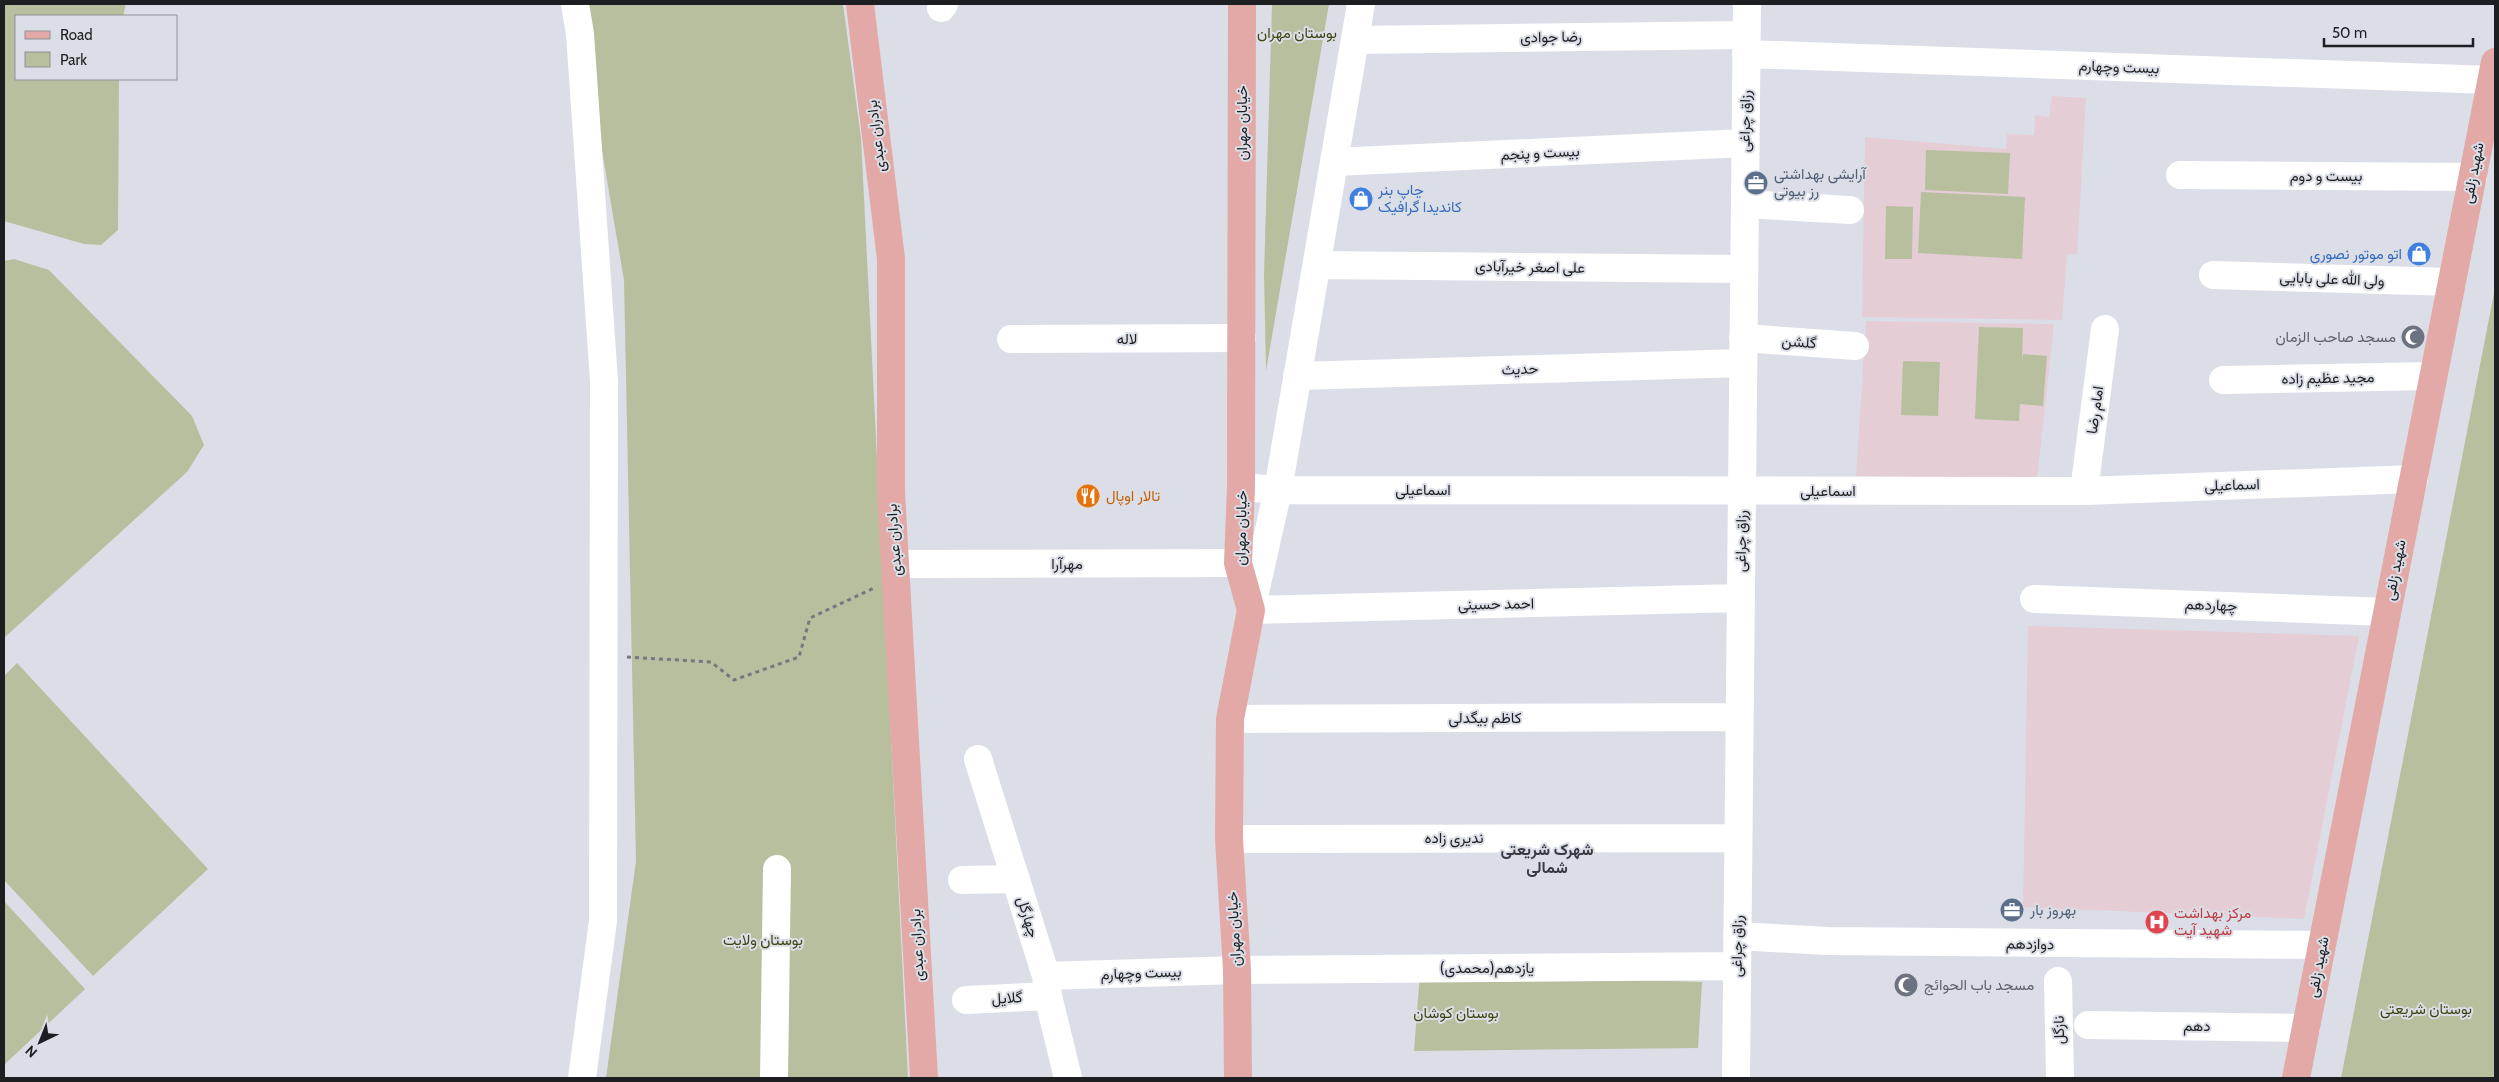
<svg xmlns="http://www.w3.org/2000/svg" width="2499" height="1082" font-family="Cabin,Vazirmatn,sans-serif">
<rect width="100%" height="100%" fill="#dbdee6"/>
<path fill="#e5cdd6" d="M2052,96L2086,98L2077,254L2067,255L2062,320L1862,317L1865,137L2006,149L2007,134L2034,135L2035,115L2049,117Z
M1866,321L2054,324L2037,479L1856,476Z
M2028,626L2359,636L2304,919L2023,907Z"/>
<path fill="#b7bf9e" d="M4,4H126L123,16H16V79H119L118,230L101,245L84,244L4,221Z
M577,4H843L861,138L908,1078H606L636,861L624,280Z
M1272,4H1329L1266,371L1264,275Z
M1926,150L2010,153L2008,194L1925,190Z
M1921,192L2025,197L2022,259L1918,253Z
M1886,206L1913,207L1912,259H1885Z
M14,259L49,270L192,416L204,445L187,472L4,638V261Z
M2495,288V1078H2341Z
M1979,327L2023,328L2022,364L2023,354L2047,356L2043,406L2020,404L2019,421L1975,419Z
M1903,361L1940,362L1938,416L1901,415Z
M17,663L208,869L93,976L4,880V676Z
M4,901L85,989L4,1065Z
M1420,973L1702,982L1698,1048L1414,1051Z"/>
<g fill="none" stroke-linecap="round" stroke-linejoin="round">
<path stroke="#77787e" stroke-width="3" stroke-dasharray="4 4" stroke-linecap="butt" d="M627,657L711,662L734,680L799,657L810,618L874,588"/>
<path stroke="#fff" stroke-width="28" d="M575,4L580,34L604,381L603,921L582,1078
M1361,4L1278,490L1251,610L1741,598
M941,8L944,4
M1356,40L1746,35
M1746,54L2492,80
M1334,162L1745,143
M2180,175L2473,177
M1745,204L1850,210
M1317,265L1744,269
M2213,275L2452,282
M1743,338L1855,346
M1011,339L1242,338
M1297,376L1743,363
M2223,380L2433,376
M1241,487L1278,490L2084,491L2414,479
M2084,491L2105,329
M896,564L1238,563
M2034,599L2387,612
M1230,719L1739,717
M978,759L1046,976L1048,996L1068,1078
M1229,839L1738,838
M962,880L1016,879
M1737,936L1828,941L2322,945
M1046,976L1237,970L1737,966
M2058,981L2060,1078
M966,1000L1048,996
M2088,1025L2306,1028
M774,1078L777,869
M1736,1078L1747,4"/>
<path stroke="#e2a9a7" stroke-width="28" d="M860,4L891,259V492L924,1078
M1238,1078L1237,970L1229,839L1230,719L1251,610L1238,563L1241,487L1242,4
M2296,1078L2495,62"/>
</g>
<defs>
<symbol id="office-disc" viewBox="-11 -11 22 22"><circle r="9.5" fill="#5c6f8a" stroke="#dbdee6"/><path d="M-6-3h4V-5.5h4V-3h4V5H-6ZM-1-4.5V-3h2v-1.5ZM-6 0V1H6V0Z" fill="#fff"/></symbol>
<symbol id="shop-disc" viewBox="-11 -11 22 22"><circle r="9.5" fill="#3f7fe0" stroke="#dbdee6"/><path d="M-5-2.5h2.3a2.7 3.5 0 0 1 5.4 0H5L5.5 6h-11ZM-1.5-2.5h3a1.5 2.3 0 0 0-3 0Z" fill="#fff"/></symbol>
<symbol id="mosque-disc" viewBox="-11 -11 22 22"><circle r="9.5" fill="#6b7280" stroke="#dbdee6"/><path d="M3.5-4.9A6 6 0 1 0 3.5 4.9A5 5 0 1 1 3.5-4.9Z" fill="#fff"/></symbol>
<symbol id="restaurant-disc" viewBox="-11 -11 22 22"><circle r="9.5" fill="#e8710a" stroke="#dbdee6"/><path d="M-5-6h1v4h1v-4h1v4h1v-4h1v5L-1.5 .5V6h-2V.5L-5-1ZM5-6V6H3V1.5H1.5Q1.5-4 5-6Z" fill="#fff"/></symbol>
<symbol id="hospital-disc" viewBox="-11 -11 22 22"><circle r="9.5" fill="#e0444e" stroke="#dbdee6"/><path d="M-5-5h3v3.5h4V-5h3V5h-3V1.5h-4V5h-3Z" fill="#fff"/></symbol>
</defs>
<g fill-rule="evenodd">
<use href="#office-disc" x="1742" y="169" width="28" height="28"/>
<use href="#shop-disc" x="1347" y="185" width="28" height="28"/>
<use href="#shop-disc" x="2405" y="240" width="28" height="28"/>
<use href="#mosque-disc" x="2399" y="323" width="28" height="28"/>
<use href="#restaurant-disc" x="1074" y="482" width="28" height="28"/>
<use href="#office-disc" x="1998" y="896" width="28" height="28"/>
<use href="#hospital-disc" x="2143" y="908" width="28" height="28"/>
<use href="#mosque-disc" x="1892" y="971" width="28" height="28"/>
</g>
<g text-anchor="middle" stroke-width="4" stroke-linejoin="round" paint-order="stroke">
<g font-size="15" fill="#3c450d" stroke="#dbdee6">
<text x="1297" y="38">بوستان مهران</text>
<text x="763" y="945">بوستان ولایت</text>
<text x="2426" y="1014">بوستان شریعتی</text>
<text x="1456" y="1018">بوستان کوشان</text>
</g>
<g font-size="15" fill="#1d1e21" stroke="#dbdee6">
<text transform="translate(1551 37) rotate(-1)" y="5">رضا جوادی</text>
<text transform="translate(2119 67) rotate(2)" y="5">بیست وچهارم</text>
<text transform="translate(1745 121) rotate(-89)" y="5">رزاق چراغی</text>
<text transform="translate(1242 123) rotate(-90)" y="5">خیابان مهران</text>
<text transform="translate(876 136) rotate(-97)" y="5">برادران عبدی</text>
<text transform="translate(1540 153) rotate(-3)" y="5">بیست و پنجم</text>
<text transform="translate(2473 173) rotate(-79)" y="5">شهید زلفی</text>
<text x="2326" y="181">بیست و دوم</text>
<text transform="translate(1530 267) rotate(1)" y="5">علی اصغر خیرآبادی</text>
<text transform="translate(2332 279) rotate(2)" y="5">ولی الله علی‌ بابایی</text>
<text x="1127" y="344">لاله</text>
<text transform="translate(1799 342) rotate(4)" y="5">گلشن</text>
<text transform="translate(1520 369) rotate(-2)" y="5">حدیث</text>
<text transform="translate(2328 378) rotate(-1)" y="5">مجید عظیم زاده</text>
<text transform="translate(2095 410) rotate(-82)" y="5">امام رضا</text>
<text transform="translate(2232 485) rotate(-2)" y="5">اسماعیلی</text>
<text x="1423" y="495">اسماعیلی</text>
<text x="1828" y="496">اسماعیلی</text>
<text transform="translate(1241 528) rotate(-89)" y="5">خیابان مهران</text>
<text transform="translate(894 540) rotate(-94)" y="5">برادران عبدی</text>
<text transform="translate(1741 541) rotate(-89)" y="5">رزاق چراغی</text>
<text x="1067" y="569">مهرآرا</text>
<text transform="translate(2395 570) rotate(-79)" y="5">شهید زلفی</text>
<text transform="translate(1496 604) rotate(-1)" y="5">احمد حسینی</text>
<text transform="translate(2211 605) rotate(2)" y="5">چهاردهم</text>
<text x="1485" y="723">کاظم بیگدلی</text>
<text x="1454" y="843">ندیری زاده</text>
<text transform="translate(1028 917) rotate(73)" y="5">چهارگل</text>
<text transform="translate(1234 929) rotate(-93)" y="5">خیابان مهران</text>
<text transform="translate(2030 944) rotate(1)" y="5">دوازدهم</text>
<text transform="translate(917 945) rotate(-93)" y="5">برادران عبدی</text>
<text transform="translate(1737 946) rotate(-89)" y="5">رزاق چراغی</text>
<text transform="translate(2318 967) rotate(-79)" y="5">شهید زلفی</text>
<text x="1487" y="973">یازدهم(محمدی)</text>
<text transform="translate(1141 973) rotate(-2)" y="5">بیست وچهارم</text>
<text transform="translate(1007 998) rotate(-3)" y="5">گلایل</text>
<text transform="translate(2197 1026) rotate(1)" y="5">دهم</text>
<text transform="translate(2059 1030) rotate(-91)" y="5">نازگل</text>
</g>
<g font-size="15" fill="#4e5e75" stroke="#dbdee6" text-anchor="start">
<text x="1774" y="179">آرایشی بهداشتی<tspan x="1774" dy="17">رز بیوتی</tspan></text>
<text x="2030" y="915">بهروز بار</text>
</g>
<g font-size="15" fill="#366cbe" stroke="#dbdee6" text-anchor="start">
<text x="1378" y="195">چاپ بنر<tspan x="1378" dy="17">کاندیدا گرافیک</tspan></text>
<text x="2402" y="259" text-anchor="end">اتو موتور نصوری</text>
</g>
<g font-size="15" fill="#5b616d" stroke="#dbdee6" text-anchor="end">
<text x="2396" y="342">مسجد صاحب الزمان</text>
<text x="1924" y="990" text-anchor="start">مسجد باب الحوائج</text>
</g>
<g font-size="15" fill="#c56008" stroke="#dbdee6" text-anchor="start">
<text x="1106" y="501">تالار اوپال</text>
</g>
<g font-size="15" fill="#be3a42" stroke="#dbdee6" text-anchor="start">
<text x="2174" y="918">مرکز بهداشت<tspan x="2174" dy="17">شهید آیت</tspan></text>
</g>
<g font-size="16" font-weight="bold" fill="#383a41" stroke="#dbdee6">
<text x="1547" y="855">شهرک شریعتی<tspan x="1547" dy="18">شمالی</tspan></text>
</g>
</g>
<rect width="2499" height="1082" fill="none" stroke="#1d1e21" stroke-width="10"/>
<rect x="15" y="15" width="162" height="65" fill="#dbdee6" stroke="#8f9197"/>
<rect x="25" y="31" width="25" height="8" fill="#e2a9a7" stroke="#8f9197"/>
<text x="60" y="40" font-size="15" fill="#1d1e21">Road</text>
<rect x="25" y="52" width="25" height="15" fill="#b7bf9e" stroke="#8f9197"/>
<text x="60" y="65" font-size="15" fill="#1d1e21">Park</text>
<g transform="translate(40 1042) rotate(223)" stroke="#dbdee6" stroke-width="4" paint-order="stroke">
<path d="M0-4L9 19L0 12L-9 19Z" fill="#1d1e21"/>
<text y="-8" font-size="14" font-weight="bold" text-anchor="middle" fill="#1d1e21">N</text>
</g>
<path d="M2324 38v8h149v-8" fill="none" stroke="#1d1e21" stroke-width="2.5"/>
<text x="2332" y="38" font-size="15" fill="#1d1e21" stroke="#dbdee6" stroke-width="4" paint-order="stroke">50 m</text>
</svg>
